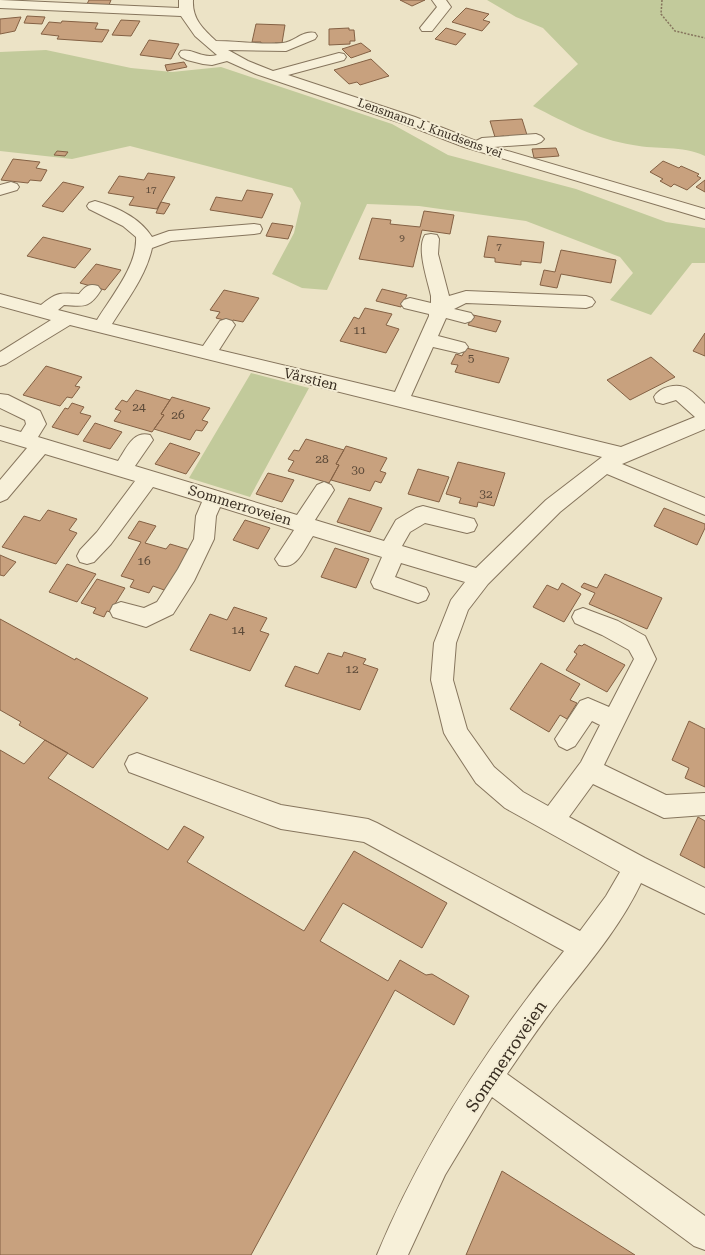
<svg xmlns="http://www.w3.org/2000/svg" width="705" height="1255" font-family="'Roboto Serif',serif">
<rect width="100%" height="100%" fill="#ece3c6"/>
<path fill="#c2ca9b" d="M487,0H705V156C681,145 658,150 633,145C596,139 566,123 533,106L578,64L543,28L516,17Z
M46,50L131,68L172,72L221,67L392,124L448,155L576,189L666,222L705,228V263H692L651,315L610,300L633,273L620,257L526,221L419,206L367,204L327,290L302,288L272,274L294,233L301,203L292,188L130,146L72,159L0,151V52Z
M251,373L309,388L250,497L189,478Z"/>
<path fill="#c8a17e" stroke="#846144" d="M89,0H111L109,5L87,4Z
M400,0H425L412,6Z
M466,8L489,14L483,20L490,22L482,31L452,22Z
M27,16L45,17L42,24L24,23Z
M21,17L15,31L0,34V19Z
M121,20L140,21L131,36L112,35Z
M62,21L98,23L95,29L109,30L102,42L57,39L59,36L41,34L49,22L61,23Z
M256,24L285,25L282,43H275V46H261V42H252Z
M349,28V30H354L355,41H350V44L329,45V29Z
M446,28L466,34L456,45L435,39Z
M149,40L179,44L171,59L140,55Z
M361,43L371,51L351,58L342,49Z
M371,59L389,76L360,85L357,82L349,84L334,70Z
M184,62L187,67L167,71L165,65Z
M522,119L527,135L504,139V136L495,137L490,121Z
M556,148L559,156L534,158L532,149Z
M57,151L68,152L65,156L54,155Z
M13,159L40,162L36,168L47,170L41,181L30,180L28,183L1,180Z
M663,161L679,168L681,166L699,174L697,176L701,178L687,190L674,184L671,187L660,181L663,179L650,172Z
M148,173L175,177L157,209L129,205L134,197L108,193L119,176L144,180Z
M705,180V192L696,187Z
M63,182L84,187L63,212L42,206Z
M247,190L273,194L262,218L210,210L216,197L242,201Z
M161,202L170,204L164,214L156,213Z
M424,211L454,215L450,234L422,230L413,267L359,259L372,218L391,220L390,224L420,227Z
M272,223L293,226L288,239L266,236Z
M488,236L544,242L541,263L521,261V265L495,262V258L484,257Z
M43,237L91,249L75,268L27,256Z
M561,250L616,260L611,283L561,274L557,288L540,285L544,270L555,272Z
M96,264L121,270L105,290L80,283Z
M382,289L407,295L401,307L376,301Z
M224,290L259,298L243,322L233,320L232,322L216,318L220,312L210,310Z
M365,308L392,314L386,325L399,329L386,353L340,341L354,317L359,319Z
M473,315L501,321L496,332L468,325Z
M705,333V356L693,351Z
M466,348L509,358L499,383L455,372L458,365L451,364L456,354L462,356Z
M651,357L675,377L630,400L607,380Z
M46,366L82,377L75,386L80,387L72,398L67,397L60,406L23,395Z
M136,390L170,400L161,414L164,415L152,432L114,421L121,411L115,409L122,400L127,402Z
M172,397L210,408L202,420L208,422L202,431L196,430L190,440L154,429L164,415L161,414Z
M72,403L84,407L80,413L91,416L78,435L52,427L65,408L68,409Z
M95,423L122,432L110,449L83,441Z
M306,439L344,450L336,464L339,465L329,483L288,471L294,461L288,459L294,450L299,451Z
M170,443L200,453L186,474L155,464Z
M346,446L387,458L380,471L386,473L381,483L375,481L370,491L331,480L339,465L336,464Z
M458,462L505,473L494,506L478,502L477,507L459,503L461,498L446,494Z
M418,469L449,477L439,502L408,494Z
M268,473L294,480L282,502L256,494Z
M349,498L382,508L370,532L337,522Z
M664,508L705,524V528L697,545L654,526Z
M48,510L77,519L69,530L77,533L56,564L2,547L24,516L40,521Z
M245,520L270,528L258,549L233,540Z
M139,521L156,526L145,543L166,549L170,544L190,550L167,591L153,586L149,593L130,587L134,580L121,576L141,542L128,538Z
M335,548L369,559L356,588L321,577Z
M0,555L16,562L4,576L0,575Z
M67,564L96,574L77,602L49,592Z
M605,574L662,598L647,629L589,604L595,593L581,587L584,583L597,588Z
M97,579L125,588L110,612L107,611L104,617L93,613L96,608L81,603Z
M562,583L581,594L564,622L533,607L547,585L558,590Z
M234,607L267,618L260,631L269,634L250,671L190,650L210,614L227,620Z
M0,619L75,660L76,658L148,698L93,768L19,725L21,722L0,710Z
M584,644L625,665L607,692L566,670L577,654L574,652L579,645L582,646Z
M344,652L366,659L363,664L378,669L360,710L285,686L295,666L318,674L328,653L342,657Z
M541,663L580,684L570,700L577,703L567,719L560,715L549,732L510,709Z
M689,721L705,729V787L685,778L689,768L672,760Z
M45,740L68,753L48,778L168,850L184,826L204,837L187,862L304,931L354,851L447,903L422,948L343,903L320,941L388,981L400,960L426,975L432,974L469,996L454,1025L395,990L251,1255H0V750L24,764Z
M698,817L705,821V868L680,855Z
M502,1171L635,1255H466Z"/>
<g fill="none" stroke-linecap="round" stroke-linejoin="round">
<defs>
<path id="minor" d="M0,0L179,8V0H193C192,19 203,29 216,41C237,41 263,45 283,43C294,42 303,30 315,33L317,36L315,39L286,51L228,50L248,61L273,71L339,53L344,54L346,57L344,60L288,75L415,117L476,141L482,138L536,134L541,136L544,139L541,142L536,144L494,147L705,209V219L464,147L404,124L256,74L227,61L212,65L203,64L187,60L181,57L179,54L181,51C193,48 201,59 217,55L195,36L181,16L0,8Z
M432,0H446L451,7L432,31H422L420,28L437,7Z
M11,182L17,184L19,187L17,190L0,195V185Z
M95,201C117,207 140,218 152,237L169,231L254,224L260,225L262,229L260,233L254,234L171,241L152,248C146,276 127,300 112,324L203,346L220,321L226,319L232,321L235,325L219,350L395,392L429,316V314L404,308L401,304L404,300L410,298L431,303V296C428,281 416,249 425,235L431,234L437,235L439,239L438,254L449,296L466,291L586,296L592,298L595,302L592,306L586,308L466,303L454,309L471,313L474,317L471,321L465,323L446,318L438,336L465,343L468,347L465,351L459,353L433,347L411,396L621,447L695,417L676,400L663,404L656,402L654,397C659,387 678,382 688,389C694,393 700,399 705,404V429L622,464L705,498V515L607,474L560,512L488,584L468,610L456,643L453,680L467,729L494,767L523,792L548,806L581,762L600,725L592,721L575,746L567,750L559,746L555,739L580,701L588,698L609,707L634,659L629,650L602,635L575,623L572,617L575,611L583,608L591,611L618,621L645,636L656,659L604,765L666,795L705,793V815L664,818L593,784L569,817L645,858L705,888V914L641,883C620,927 589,963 559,1001C541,1024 524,1049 507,1074L705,1216V1250L694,1246L492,1097L445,1175L408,1255H377C423,1144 489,1044 564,951L364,842L281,829L129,772L125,764L129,756L137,753L281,805L368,819L377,823L580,931L606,896L620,872L505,808L476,783L448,740L444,733L431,680L434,643L451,600L465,582L401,563L395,577L426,588L429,594L426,600L418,603L374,588L371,582L382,557L313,536C304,549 297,571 279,565L275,559L294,530L220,507L216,516L214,539L194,581L173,614L146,627L113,617L110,611L113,605L121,602L144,608L157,602L178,569L194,539L196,516L202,502L153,487L111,544L94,562L87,564L80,562L77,556L80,550L97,532L135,481L45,454L7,499L0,502V480L27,448L0,440V426L21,432L26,424L25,420L0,408V394L8,395L40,411L46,424L38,437L118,461C126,449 133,430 150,435L153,440L135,466L297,515L317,485L324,482L331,485L334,490L315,520L384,541L396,520L416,508L423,506L474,519L477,525L474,531L467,533L425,523L410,532L402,546L476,568L546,500L602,457L70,325L6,364L0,366V352L51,320L0,306V294L41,305C57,292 59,293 79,294C85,287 88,283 98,286L101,290C89,309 84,306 64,305L58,310L97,320C111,297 138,265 136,237L123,226L89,209L87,206L89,203Z"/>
</defs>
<use href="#minor" stroke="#86755d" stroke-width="2"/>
<path stroke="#86755d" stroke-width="1.5" stroke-dasharray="2 1.5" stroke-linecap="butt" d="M662,0L661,14L675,31L705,38"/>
<use href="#minor" fill="#f7f0d9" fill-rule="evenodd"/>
</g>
<g text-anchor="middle" stroke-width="4" stroke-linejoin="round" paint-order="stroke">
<g font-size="10" fill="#5b4938">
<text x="151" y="193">17</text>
<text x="402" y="241">9</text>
<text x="499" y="250">7</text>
</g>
<g font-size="12" fill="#372c20" stroke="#f4edd5">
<text transform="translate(430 128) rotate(20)" y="4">Lensmann J. Knudsens vei</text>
</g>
<g font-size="12" fill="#5b4938">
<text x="360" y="334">11</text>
<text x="471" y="362">5</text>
<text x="139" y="411">24</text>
<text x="178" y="419">26</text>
<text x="322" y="463">28</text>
<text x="358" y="474">30</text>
<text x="486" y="498">32</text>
<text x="144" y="565">16</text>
<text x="238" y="634">14</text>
<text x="352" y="673">12</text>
</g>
<g font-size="14" fill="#372c20" stroke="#f4edd5">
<text transform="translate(311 379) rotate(14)" y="5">Vårstien</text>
<text transform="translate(240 505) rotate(17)" y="5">Sommerroveien</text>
</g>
<g font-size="17" fill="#372c20" stroke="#f4edd5">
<text transform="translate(506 1056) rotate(-56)" y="6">Sommerroveien</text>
</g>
</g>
</svg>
